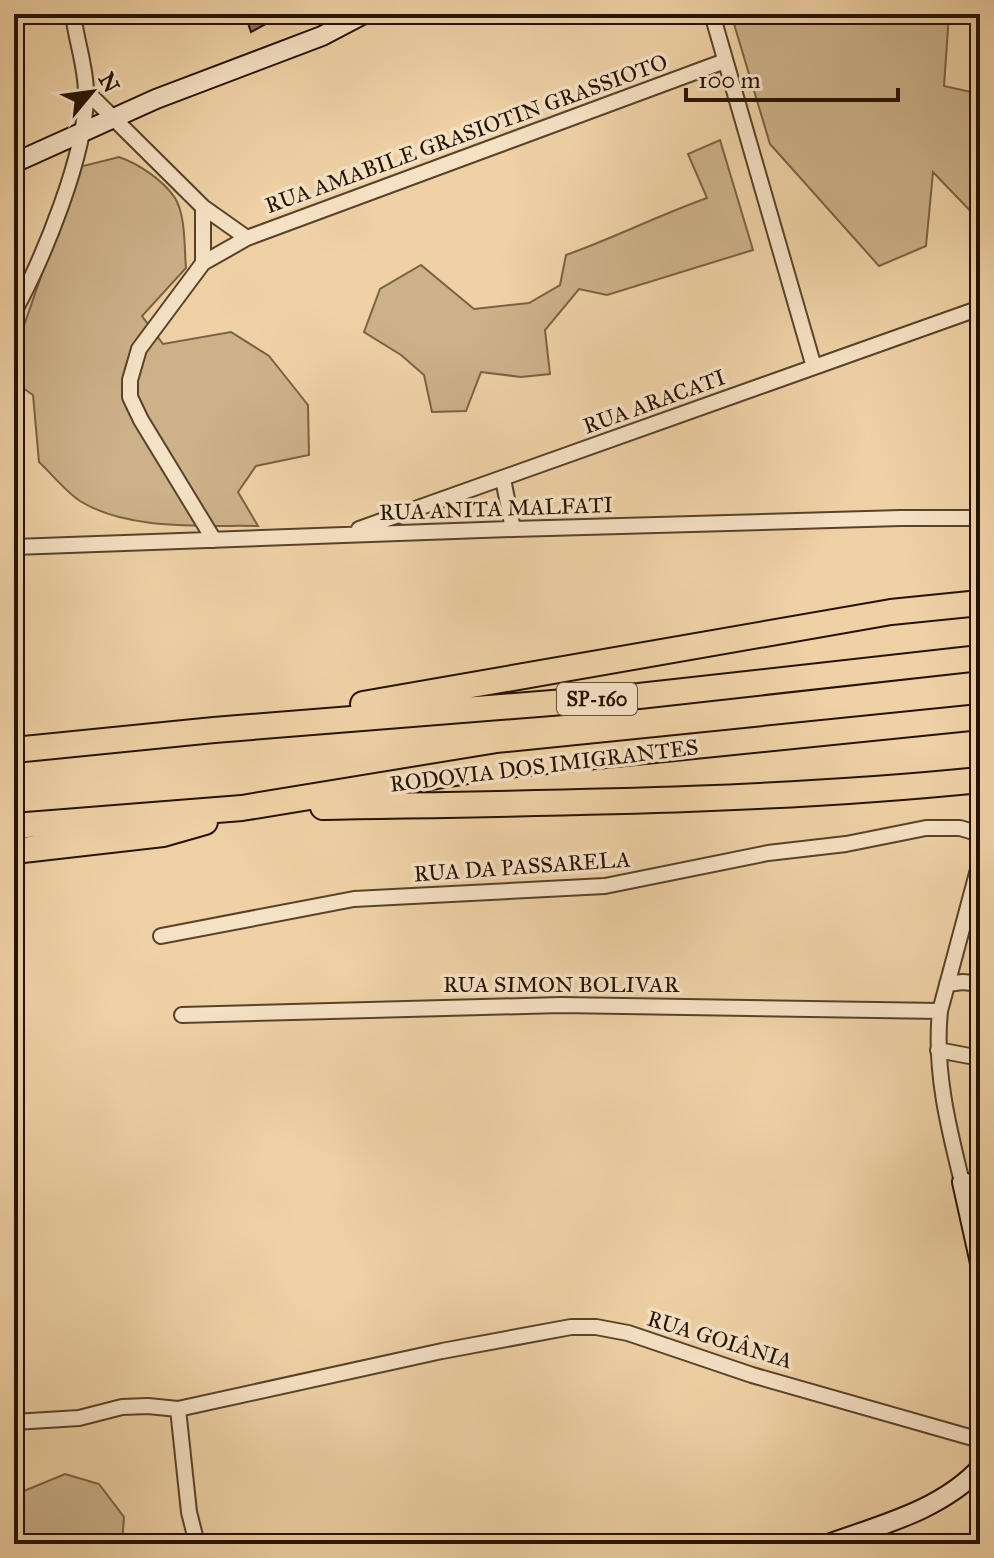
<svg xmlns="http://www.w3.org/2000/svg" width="994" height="1558" font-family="'IM FELL Great Primer',serif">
<rect width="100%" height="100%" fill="#efd1a5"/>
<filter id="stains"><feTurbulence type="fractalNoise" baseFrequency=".0025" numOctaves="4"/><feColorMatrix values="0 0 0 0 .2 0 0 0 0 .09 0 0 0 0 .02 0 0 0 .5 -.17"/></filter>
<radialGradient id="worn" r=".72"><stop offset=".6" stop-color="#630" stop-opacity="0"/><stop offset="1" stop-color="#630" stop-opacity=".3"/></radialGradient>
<path fill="#cdb189" stroke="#796244" stroke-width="2" d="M731,14H949L944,86L980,94V221L933,172L926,246L879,266L770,144Z
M720,140L753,250L607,295L579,289L545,330L550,374L521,377L481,372L466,411L432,412L424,375L401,355L364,332L380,289L421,265L474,309L529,303L560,285L566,255C614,238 659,215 707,198L688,154Z
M119,157C139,164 163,180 175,198C186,216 184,247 186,268L142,316L163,344L231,332L269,356L308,405L309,455L256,466L238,492L258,526C204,525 128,531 80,501C65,491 52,474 39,462L33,395L14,382V344L20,337L79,167Z
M65,1474L99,1484L124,1517L122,1544H14V1495Z"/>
<path fill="#8e7656" stroke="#251300" stroke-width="2" d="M245,14H284L251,32Z"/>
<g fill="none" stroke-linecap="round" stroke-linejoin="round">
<defs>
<path id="street" d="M712,14L814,367
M86,91L203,207L247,238
M203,263V207
M14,312C43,259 87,153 86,93C86,67 76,40 73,14
M503,479L513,529
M359,529L980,308
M214,540L141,420L130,397V380L139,349L203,263L247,238L725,61
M14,547L513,529L901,518H980
M161,936L354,899L605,886L768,853L846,844L926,828H960L980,834
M947,984L963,982L980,984
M182,1015L561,1005L940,1011
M938,1050L980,1058
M962,1182C948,1126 934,1069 940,1011L980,862
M178,1409L189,1512L197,1544
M14,1422L79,1418L122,1407L148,1406L178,1409L442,1351L571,1327H596L628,1333L752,1375L980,1440"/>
<path id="secondary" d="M14,163L156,99L322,36L364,14
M980,1187L962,1182L980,1263
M828,1544C881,1525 941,1510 980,1468"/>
<path id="highway" d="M363,704L891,612L980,603
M14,750L214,730L639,696L980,658
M323,807C542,803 762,802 980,780
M14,826L242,808L498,766L980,717
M14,851L163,834L205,822"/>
</defs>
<use href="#street" stroke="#584229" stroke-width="18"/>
<use href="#secondary" stroke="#251300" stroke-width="22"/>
<use href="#highway" stroke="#251300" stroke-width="28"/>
<use href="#street" stroke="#f5e1c4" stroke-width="14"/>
<use href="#secondary" stroke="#f5e1c4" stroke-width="18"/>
<use href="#highway" stroke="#efd1a5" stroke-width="24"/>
</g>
<g text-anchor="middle" stroke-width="7" stroke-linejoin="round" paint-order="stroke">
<rect fill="#f5e1c4" stroke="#63513b" stroke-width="2" x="557" y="683" width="80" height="32" rx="6"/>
<g font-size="20" font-weight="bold" fill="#251300">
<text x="597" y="706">SP-160</text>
</g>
<g font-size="22" fill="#251300" stroke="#f5e1c4">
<text transform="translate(466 133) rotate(-20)" y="8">RUA AMABILE GRASIOTIN GRASSIOTO</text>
<text transform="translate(654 401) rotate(-20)" y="8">RUA ARACATI</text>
<text transform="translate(496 508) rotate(-2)" y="8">RUA ANITA MALFATI</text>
<text transform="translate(544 765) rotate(-7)" y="8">RODOVIA DOS IMIGRANTES</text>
<text transform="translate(522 866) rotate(-4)" y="8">RUA DA PASSARELA</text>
<text x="561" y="992">RUA SIMON BOLIVAR</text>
<text transform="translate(720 1339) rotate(17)" y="8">RUA GOIÂNIA</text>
</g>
</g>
<rect width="994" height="1558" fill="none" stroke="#efd1a5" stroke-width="48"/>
<rect x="16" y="16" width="962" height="1526" fill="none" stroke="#251300" stroke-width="4"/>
<rect x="24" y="24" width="946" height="1510" fill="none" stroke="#251300" stroke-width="2"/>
<g transform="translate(92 92) rotate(61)" stroke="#f5e1c4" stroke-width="6" paint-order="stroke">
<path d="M0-6L14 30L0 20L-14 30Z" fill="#251300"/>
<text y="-12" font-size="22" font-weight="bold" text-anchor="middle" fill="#251300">N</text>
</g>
<path d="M686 88v12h212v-12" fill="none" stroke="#251300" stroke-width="4"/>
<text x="698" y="88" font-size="24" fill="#251300" stroke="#f5e1c4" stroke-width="6" paint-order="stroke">100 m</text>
<rect width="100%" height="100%" filter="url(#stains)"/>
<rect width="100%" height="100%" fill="url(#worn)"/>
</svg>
